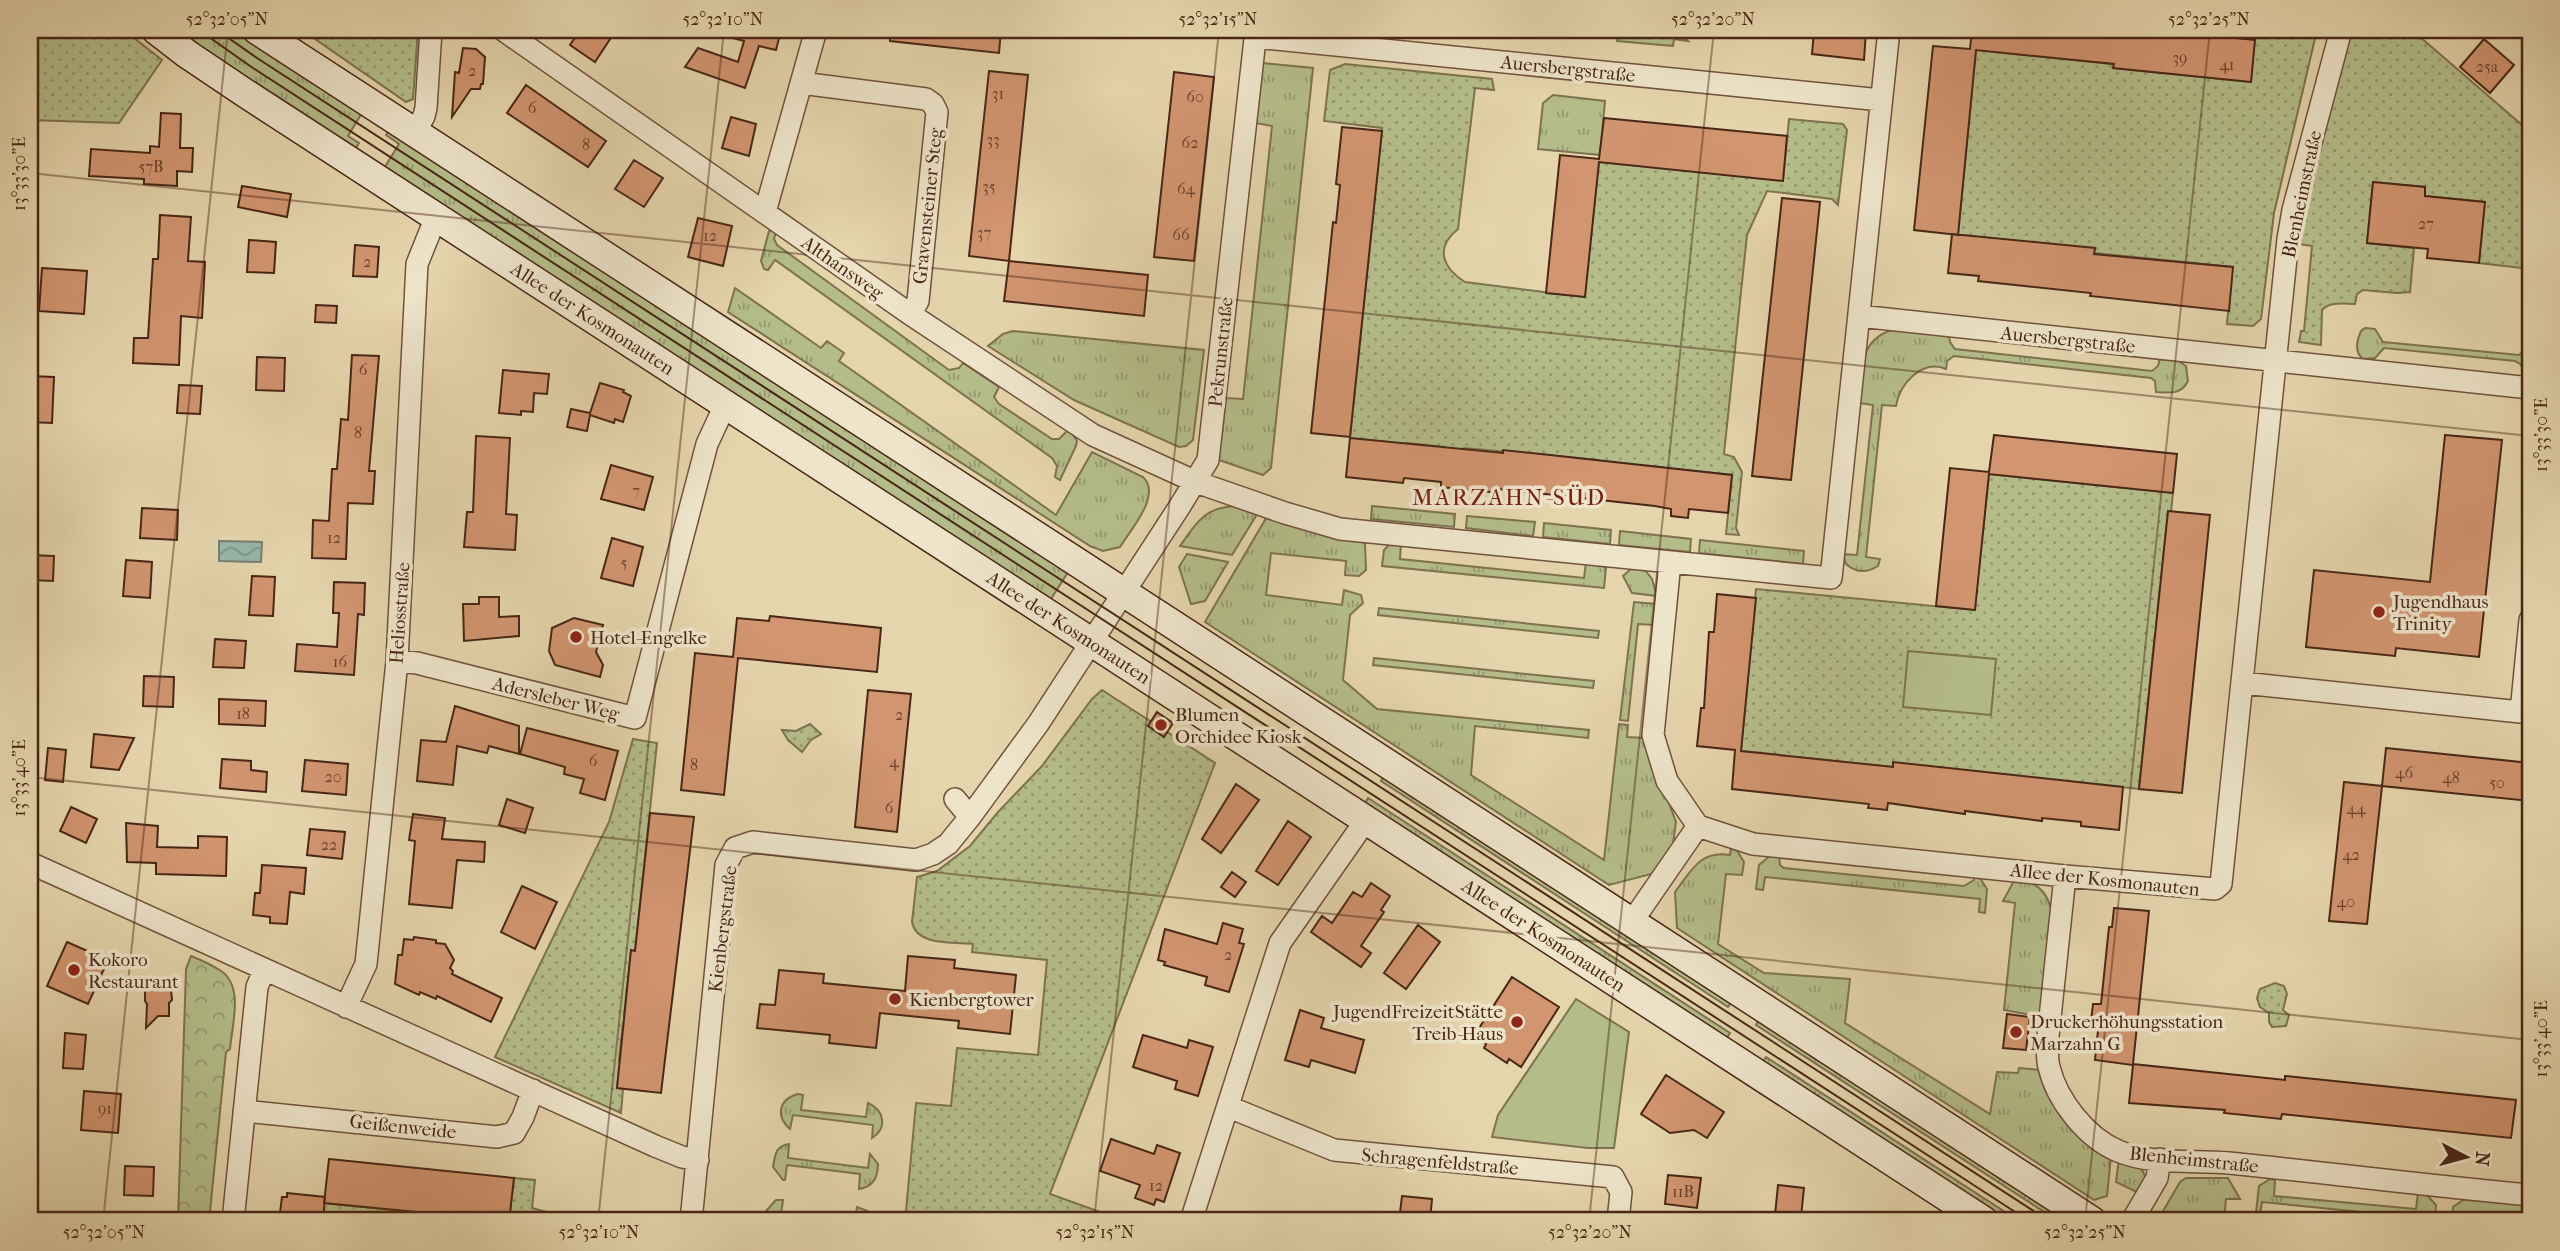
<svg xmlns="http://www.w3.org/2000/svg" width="2560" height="1251" font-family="'IM FELL French Canon',serif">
<defs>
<pattern id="grass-tufts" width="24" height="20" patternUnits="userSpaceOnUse" patternTransform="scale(1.75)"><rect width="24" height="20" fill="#b4bd8a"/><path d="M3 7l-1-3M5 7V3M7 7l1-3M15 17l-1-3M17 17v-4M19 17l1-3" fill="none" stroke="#949970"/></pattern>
<pattern id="forest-crowns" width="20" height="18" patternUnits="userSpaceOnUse" patternTransform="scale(1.75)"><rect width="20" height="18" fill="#b4bd8a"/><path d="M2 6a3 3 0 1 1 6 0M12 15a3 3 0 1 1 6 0" fill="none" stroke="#949970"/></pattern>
<pattern id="park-dots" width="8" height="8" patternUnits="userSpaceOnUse" patternTransform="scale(1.75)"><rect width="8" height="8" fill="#b4bd8a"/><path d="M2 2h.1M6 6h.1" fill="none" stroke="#949970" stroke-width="1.8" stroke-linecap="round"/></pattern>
<pattern id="water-waves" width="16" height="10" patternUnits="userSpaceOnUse" patternTransform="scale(1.75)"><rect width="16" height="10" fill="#96b8ac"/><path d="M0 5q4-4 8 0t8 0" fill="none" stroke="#7c958b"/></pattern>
</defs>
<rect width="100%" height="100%" fill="#e5d5ad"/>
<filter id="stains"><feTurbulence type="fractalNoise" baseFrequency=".00286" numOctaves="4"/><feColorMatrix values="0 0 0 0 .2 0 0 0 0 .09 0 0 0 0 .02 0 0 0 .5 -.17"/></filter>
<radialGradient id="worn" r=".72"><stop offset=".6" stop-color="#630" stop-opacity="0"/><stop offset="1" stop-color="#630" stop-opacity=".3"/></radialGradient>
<path fill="url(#grass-tufts)" stroke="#7e7250" stroke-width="2" d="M174,30H235L363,111L348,136L359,143L354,151Z
M1263,63L1313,68L1271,468L1263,475L1219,460L1226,398L1243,399L1272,126L1256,123Z
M1553,95L1605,101L1600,155L1538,149L1543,103Z
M390,129L1070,569L1049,602L383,170L399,144L386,135Z
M777,229L774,239L777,245L949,370L959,368L963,363L999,387L994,397L999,404L1052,439H1059L1067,431L1071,432L1077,441L1076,446L1060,480L1055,477L1057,466L1052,458L775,260L768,270L764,269L761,261L769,231Z
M735,288L821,348L827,341L844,353L839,361L1056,515L1092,452L1143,477C1162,495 1131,529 1120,547L1103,551L1090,546L728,312Z
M2365,328L2375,329L2383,342L2519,355L2530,345V377L2520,364L2515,361L2384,348L2375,358L2363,359C2354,352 2357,340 2361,331Z
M1892,330L1949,335L1950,342L1955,349L2152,371L2158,366L2160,358L2177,360L2186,366L2188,381C2181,395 2170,393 2156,392L2155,381L2151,378L1954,356L1947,361L1946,369C1922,359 1899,384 1896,406L1882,405L1866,557L1880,559L1878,566C1867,573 1856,573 1846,564L1843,554L1857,555L1873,405L1859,403C1863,372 1857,341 1892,330Z
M1013,331L1204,350L1193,440L1186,446L1179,447L1074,400L988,346L1003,334Z
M1242,506L1259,511L1232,555L1180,546C1198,520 1207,505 1242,506Z
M1372,506L1455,514L1454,527L1371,519Z
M1268,515L1360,539L1365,544L1366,570L1359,576L1345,575L1346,561L1271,553L1266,595L1342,605L1344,590L1361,595L1363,603L1350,615L1343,680L1377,709L1589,730L1588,738L1475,726L1471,775L1604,860L1619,724L1628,725L1627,737L1645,738L1676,822L1673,844L1655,873L1609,885L1205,622Z
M1467,516L1535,522L1533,536L1466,528Z
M1544,523L1611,530L1610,544L1543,537Z
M1620,531L1691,539L1690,552L1619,545Z
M1700,540L1804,551L1803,564L1699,553Z
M1392,542L1401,543L1400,559L1584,578L1586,562L1606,567L1604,588L1382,566L1384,550Z
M1187,554L1228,562L1205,601L1191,604L1179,567Z
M1633,567L1644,569L1652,579L1657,596L1632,593L1623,576Z
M1634,602L1656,604L1654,625L1638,624L1628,721L1620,720Z
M1379,608L1599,631L1598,638L1378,615Z
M1374,658L1594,681L1593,688L1373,665Z
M1385,774L1733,1000L1728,1007L1381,781Z
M1368,798L1730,1033L1725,1041L1364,805Z
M1731,848L1736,849L1744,862L1742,875L1726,874L1718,944L1764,973L1850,979L1845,1023L1990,1114L1997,1072L2018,1073L2019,1068L2041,1070L2111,1156L2107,1196L2094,1200L1677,928L1675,892C1691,871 1700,850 1730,855Z
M1772,854L1779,856L1780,865L1784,868L1964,886L1974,880L1975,874L1978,875L1987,889L1985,913L1979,912L1980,899L1765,877L1763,890L1756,889L1759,865Z
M2015,879C2035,882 2046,889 2051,909L2042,1017L2004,1010L2015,903L2003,901Z
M1760,1018L2073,1221H2058L1756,1025Z
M1766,1057L2019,1221H2003L1761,1064Z
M798,1094L803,1095L801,1110L866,1117L868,1103C884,1110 888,1128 872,1138L873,1125L793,1115L790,1129C775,1116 779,1099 798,1094Z
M789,1144L788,1158L868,1168L870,1154L878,1164C878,1178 873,1187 859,1189L860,1174L787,1165L785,1180H783L773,1167C775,1156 775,1146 789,1144Z
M2119,1159L2141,1168L2146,1178L2141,1194L2116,1182Z
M2186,1178H2228L2240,1199H2226L2224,1221H2160L2159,1218L2180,1182Z
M2270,1179L2275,1180L2274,1196L2416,1209L2418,1193L2426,1194L2436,1205L2435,1221H2422V1218L2262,1202L2260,1214L2256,1213L2259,1186Z
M2466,1198L2530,1205V1221H2452L2453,1207Z
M776,1200H783L781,1215L855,1221L857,1207L868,1211L874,1221H766V1211Z"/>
<path fill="url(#forest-crowns)" stroke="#7e7250" stroke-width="2" d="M191,956C201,960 212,965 221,971C244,986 232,1026 230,1049L226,1052L209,1221H178L186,969Z"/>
<path fill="url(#park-dots)" stroke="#7e7250" stroke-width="2" d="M30,30H124L162,60L119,123L30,120Z
M302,30H418L413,99L406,102Z
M1618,30H1684L1683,36L1688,41L1674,39L1673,46L1617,41Z
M2256,30H2317L2274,213L2261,319L2253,326L2227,324L2232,267L2094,253L2095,249L1958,235L1976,50L2113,64L2114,68L2250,82Z
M2349,30H2412L2530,132V269L2479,263L2484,202L2425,196V187L2373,182L2367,243L2414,248L2410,292L2397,293L2363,290L2357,294L2355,304C2344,304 2330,301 2322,310L2321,345L2299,342L2301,331H2304L2312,246L2299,244L2301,214Z
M1345,64L1492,79L1494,90L1475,88L1458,229C1434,248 1443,268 1465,282L1584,297L1599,162L1783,180L1789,119L1843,124L1847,130L1838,205L1832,199L1767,191L1747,235L1724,454L1734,457L1742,472L1736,528L1739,535L1726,534L1732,475L1617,463L1598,464V460L1464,448L1463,452L1445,450V447L1407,443L1406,447L1387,442L1350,438L1382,128L1324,121L1330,70Z
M1989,474L2173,493L2171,512H2168L2161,578L2164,586H2160L2156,625L2159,633H2155L2139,789L1893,763V767L1741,751L1756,589L1974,610Z
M1102,690L1215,763L1050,1194L1125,1221H923L917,1215L906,1211L916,1103L951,1106L957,1048L1038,1055L1047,960L972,952L973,944C954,942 916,946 912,922L917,877L937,871L970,846L998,812L1042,766L1092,699Z
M810,724L821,734L811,740L802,752L788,740L782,730L796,731Z
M633,739L657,743L635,951H631L624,1015L629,1016L628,1023H623L619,1061L623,1062L619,1069L617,1088L623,1089L621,1113L495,1057L609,822Z
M2275,983L2284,986L2287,994L2283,1010L2289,1015L2286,1026L2272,1027L2269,1022V1013L2260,1007L2257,998L2260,989Z
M514,1178L535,1180L532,1208L579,1221H509Z
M324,1203L501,1221H323Z"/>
<path fill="#b4bd8a" stroke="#7e7250" stroke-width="2" d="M1908,651L1996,659L1991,715L1903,707Z
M1576,999L1629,1032L1614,1148H1588L1492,1137L1498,1115Z"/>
<path fill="url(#water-waves)" stroke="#777e70" stroke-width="2" d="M219,541L262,542L261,562L219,561Z"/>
<path fill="#d19570" stroke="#492616" stroke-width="2" d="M580,30H616L595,62L570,45Z
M721,30H781L776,50L759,46L745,88L685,67L698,48L738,62L744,41L721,35Z
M890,30H1001L999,53L890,41Z
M1814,30H1866L1864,60L1812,54Z
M1972,30H2159L2255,40L2251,82L2113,68L2114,64L1976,50L1958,235L1914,230L1933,46L1970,49Z
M2484,39L2514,65L2490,93L2460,67Z
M463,48L476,49L485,57L483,84H481L480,89H471L452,117L455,72L459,73Z
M989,71L1028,75L1009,261L969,256Z
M1174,72L1214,77L1194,261L1154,257Z
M526,85L606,141L588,167L507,113Z
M161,113L181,114L180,148H193L192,172L177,171V186L144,184V179L89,176L91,149L150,153V146L159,147Z
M731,117L756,124L749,156L722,148Z
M1604,118L1787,136L1783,181L1599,162L1585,297L1546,293L1560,155L1599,159Z
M1342,127L1382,131L1350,437L1311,433L1333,222L1336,223L1340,185L1336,184Z
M634,160L663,178L644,207L615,189Z
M2373,182L2425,187V196L2485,202L2479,263L2427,258L2428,249L2367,243Z
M242,186L291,194L287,217L238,207Z
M1782,198L1820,202L1791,480L1752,476Z
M160,215L191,217L188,261L205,262L202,318L181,316L179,365L133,363L134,338H148L153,259H158Z
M698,218L732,226L723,266L688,257Z
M1952,234L2095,248L2094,254L2233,267L2229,311L2090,296L2091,293L1978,281L1979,276L1948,273Z
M249,240L276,242L274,273L247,272Z
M355,245L379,247L377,277L353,276Z
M1009,261L1148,275L1144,316L1004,301Z
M42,268L87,271L84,314L39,311Z
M316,305L337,306L336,323L315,322Z
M352,355L379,356L369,471H375L373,504L348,503L346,559L312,558L313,520L329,521L332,469H337L341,419L348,420Z
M257,357L285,358L284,391L256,390Z
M503,370L549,374L547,394L534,393L533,412L521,411V415L499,413Z
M30,376L54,377L52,423L30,422Z
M600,383L624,390L623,392L631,396L623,422L615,419L614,423L590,415L587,431L567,427L571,409L590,413Z
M179,385L202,386L200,414L177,413Z
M1994,435L2177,454L2173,493L1989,474L1975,610L1936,606L1950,468L1989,472Z
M2445,435L2502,440L2479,657L2396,648L2395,656L2306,647L2314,570L2430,582Z
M476,436L510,438L506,514L517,515L515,550L464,547L467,512H473Z
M1350,438L1503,453V450L1541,454L1732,475L1728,513L1689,509L1688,518L1671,516V509L1655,506L1499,489V493L1441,487V482L1404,478L1403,483L1346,477Z
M611,465L653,477L644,510L601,499Z
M142,508L178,510L177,540L140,538Z
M2168,511L2210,515L2182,793L2139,789Z
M612,538L643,547L633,586L601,578Z
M30,555L54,556L53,581L30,580Z
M126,560L152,562L150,598L123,596Z
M252,576L275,577L273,616L249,615Z
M334,582L365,583L364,615L358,614L354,675L295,671L297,644L337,647L339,613H333Z
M1717,594L1756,598L1741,751L1893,767V762L2123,787L2119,830L2081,826V822L2042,818V821L1965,811V814L1888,803L1887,810L1868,808L1869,804L1732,789L1735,750L1697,746L1701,708H1704L1709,632H1714Z
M479,597H499V617L519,616V636L464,641L463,604H479Z
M770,616L881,628L877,672L738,658L724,795L681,790L695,653L733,657L737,618L769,621Z
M574,618L603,625L596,652L603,665L600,677L555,665L549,651L552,628Z
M215,639L246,641L244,668L213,667Z
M144,676L174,677L173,707L143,706Z
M868,690L911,694L897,832L855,827Z
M219,699L266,701L265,726L219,724Z
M455,706L519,726V754L489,746L487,753L457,746L453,785L417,781L421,740L446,742Z
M1157,712L1173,723L1164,737L1148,726Z
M527,728L618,751L605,800L580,793L584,779L564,774L565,767L520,754Z
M94,734L134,738L119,770L91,767Z
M48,748L66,750L63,782L45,780Z
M2386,748L2530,763V801L2382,786Z
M222,759L251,761V770L267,772L266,792L220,788Z
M305,760L348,764L346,795L302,791Z
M2344,782L2382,786L2367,924L2329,921Z
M1236,784L1259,800L1221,853L1202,839Z
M507,799L533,808L525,833L499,825Z
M71,807L97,819L86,843L60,831Z
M650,813L694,817L661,1093L617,1088L631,950L635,951Z
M413,814L445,818L442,839L485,842L484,862L457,860L452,908L409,904L415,841L409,840Z
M1288,821L1311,837L1278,885L1256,871Z
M126,823L158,826L157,847L198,848V836L227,837L226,876L156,874V863L127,862Z
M310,829L345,832L342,859L307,855Z
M262,865L306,868L304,894L290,892L287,924L270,923V917L253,915L255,893H260Z
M1232,872L1246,882L1235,897L1221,887Z
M1371,883L1390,896L1381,910L1384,912L1361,946L1371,953L1361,967L1311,932L1322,916L1332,923L1353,892L1362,897Z
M522,886L557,902L535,949L501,932Z
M2114,908L2149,911L2133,1064L2285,1080V1076L2516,1100L2511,1138L2282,1114L2281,1119L2224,1113L2225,1110L2129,1103L2133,1065L2095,1060L2099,1021H2091L2093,1004H2101L2109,927H2112Z
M1223,923L1243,929L1239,943L1244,944L1229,992L1205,985L1207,977L1164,965L1165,962L1158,960L1165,929L1217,944Z
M1418,925L1440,942L1406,989L1384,973Z
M414,937L436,940V943L445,944L454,960L450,968L453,971L452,974L502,998L491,1022L437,996L436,999L420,992L419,995L395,984L398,955H402L404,939L413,940Z
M67,942L108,960L88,1004L47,986Z
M908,956L955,960L954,968L1016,975L1010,1034L958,1028L959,1021L880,1013L876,1048L829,1043L830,1035L757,1028L760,1004L775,1005L779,970L824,974L823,983L905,991Z
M1512,977L1559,1007L1521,1067L1509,1059L1507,1063L1484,1048L1486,1044L1474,1036Z
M151,979L170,980L172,1000L169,1003V1016H158L146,1028L147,1004L145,1001V991L150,988Z
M1300,1010L1324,1018L1321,1028L1364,1040L1355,1073L1311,1060L1309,1067L1285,1060Z
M2007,1014L2030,1017L2026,1050L2003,1048Z
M65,1033L86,1035L83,1069L63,1068Z
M1143,1035L1187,1048L1189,1040L1213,1047L1198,1096L1175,1089L1177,1081L1133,1067Z
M1666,1075L1724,1112L1707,1138L1694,1130L1670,1133L1641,1114Z
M84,1091L121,1094L118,1133L81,1130Z
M1111,1139L1154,1154L1157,1145L1180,1153L1164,1202L1156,1199L1154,1205L1135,1198L1140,1185L1100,1171Z
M329,1159L514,1178L509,1221L324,1203Z
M125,1166L154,1167L153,1196L124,1195Z
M1668,1175L1701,1178L1697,1208L1665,1204Z
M1778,1185L1804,1188L1801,1217L1775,1215Z
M287,1193L325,1197L323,1221H279L282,1197H287Z
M1402,1196L1432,1199L1430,1221H1399Z"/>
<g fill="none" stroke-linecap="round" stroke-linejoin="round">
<defs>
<path id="street" d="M503,30L910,314L1093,435L1196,482L1285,513L1340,529L1831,578L1889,30
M1255,37L1881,100
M801,83L926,99L933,104L937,112L918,301L910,314
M415,132L424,116L426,108L431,30
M765,212L816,30
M1859,316L2530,388
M1670,562L1653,735L1667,781L1698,826L1753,844L2065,876L2215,889L2221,884L2288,239L2293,210L2341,30
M397,661L417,663L635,718L707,444L726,403
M2243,683L2530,713
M2521,712L2530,620
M955,799L970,817
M30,863L655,1146L682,1157L698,1160
M2065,876L2047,1046C2048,1053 2047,1061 2049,1067C2057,1101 2087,1138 2118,1151C2151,1165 2193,1160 2229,1163C2329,1173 2430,1186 2530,1195
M1631,923L1698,826
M346,1007L366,964L397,661L417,264L436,217
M1229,1107L1334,1150L1613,1177L1621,1192L1618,1221
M244,1111L497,1137L514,1133L523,1117L533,1090
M233,1221L257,987L264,970
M691,1221L726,865L735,848L753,842L916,860L933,854L948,844L970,817L1038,724L1180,506L1208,460L1256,30
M1191,1221L1280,943L1366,820
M2132,1221L2157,1178L2160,1159"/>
<path id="secondary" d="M156,30L187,54L245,93L1984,1221
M257,30L2092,1221"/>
</defs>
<use href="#street" stroke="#70523c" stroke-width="24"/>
<use href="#secondary" stroke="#492616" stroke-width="31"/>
<use href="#street" stroke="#eee4ca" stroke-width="21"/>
<use href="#secondary" stroke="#eee4ca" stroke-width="28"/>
<path stroke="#492616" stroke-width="2" d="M199,30L250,66L2029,1221
M217,30L257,58L2049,1221"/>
</g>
<path fill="none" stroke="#492616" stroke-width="2" stroke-opacity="0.45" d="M30,173L2530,436M30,777L2530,1040M103,1221L228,30M598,1221L724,30M1094,1221L1219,30M1589,1221L1714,30M2085,1221L2210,30"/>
<g fill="#8f2418" stroke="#eee4ca" stroke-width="2.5">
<circle cx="2379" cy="612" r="7"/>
<circle cx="576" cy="637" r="7"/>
<circle cx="1161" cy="725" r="7"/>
<circle cx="74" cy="970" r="7"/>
<circle cx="895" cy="999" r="7"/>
<circle cx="1517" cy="1022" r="7"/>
<circle cx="2016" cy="1032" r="7"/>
</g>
<g text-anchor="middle" stroke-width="7" stroke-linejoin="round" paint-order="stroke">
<g font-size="16" fill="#6b422c">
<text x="2180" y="63">39</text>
<text x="2227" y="70">41</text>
<text x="2487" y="72">25a</text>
<text x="472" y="76">2</text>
<text x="998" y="99">31</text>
<text x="1195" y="102">60</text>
<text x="532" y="113">6</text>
<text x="993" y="145">33</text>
<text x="1190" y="148">62</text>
<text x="586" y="150">8</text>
<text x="151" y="172">57B</text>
<text x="989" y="192">35</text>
<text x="1186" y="194">64</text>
<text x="2426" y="229">27</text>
<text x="984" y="238">37</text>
<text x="1181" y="240">66</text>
<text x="710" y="241">12</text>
<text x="367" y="267">2</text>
<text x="363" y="375">6</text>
<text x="358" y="438">8</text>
<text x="636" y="496">7</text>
<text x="334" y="543">12</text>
<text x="624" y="568">5</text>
<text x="340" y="667">16</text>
<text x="243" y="719">18</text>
<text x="899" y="720">2</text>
<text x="593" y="766">6</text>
<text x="894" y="767">4</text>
<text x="694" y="770">8</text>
<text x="2404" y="778">46</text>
<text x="333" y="782">20</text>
<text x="2451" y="783">48</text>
<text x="2497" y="788">50</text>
<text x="889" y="813">6</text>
<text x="2356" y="814">44</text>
<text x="329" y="850">22</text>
<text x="2351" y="860">42</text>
<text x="2346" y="907">40</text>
<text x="1228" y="960">2</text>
<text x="105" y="1114">91</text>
<text x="1156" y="1191">12</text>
<text x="1683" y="1197">11B</text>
</g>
<g font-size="19" fill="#492616" stroke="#eee4ca">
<text transform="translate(1568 68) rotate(6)" y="7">Auersbergstraße</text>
<text transform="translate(2301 194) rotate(-78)" y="7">Blenheimstraße</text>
<text transform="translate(927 206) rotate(-84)" y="7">Gravensteiner Steg</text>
<text transform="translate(843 267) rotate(35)" y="7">Althansweg</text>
<text transform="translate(593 318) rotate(33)" y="7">Allee der Kosmonauten</text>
<text transform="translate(2068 339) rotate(6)" y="7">Auersbergstraße</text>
<text transform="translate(1220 352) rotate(-84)" y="7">Pekrunstraße</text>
<text transform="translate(399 613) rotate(-86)" y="7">Heliosstraße</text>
<text transform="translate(1069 627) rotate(33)" y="7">Allee der Kosmonauten</text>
<text transform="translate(556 698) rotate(14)" y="7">Adersleber Weg</text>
<text transform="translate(2105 879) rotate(6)" y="7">Allee der Kosmonauten</text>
<text transform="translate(722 929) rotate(-83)" y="7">Kienbergstraße</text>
<text transform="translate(1544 935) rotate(33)" y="7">Allee der Kosmonauten</text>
<text transform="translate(403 1126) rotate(6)" y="7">Geißenweide</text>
<text transform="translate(2194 1159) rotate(6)" y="7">Blenheimstraße</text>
<text transform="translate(1440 1161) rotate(5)" y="7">Schragenfeldstraße</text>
</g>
<g font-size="19" fill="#492616" stroke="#eee4ca" text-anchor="start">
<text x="2393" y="608">Jugendhaus<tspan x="2393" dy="22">Trinity</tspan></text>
<text x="590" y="644">Hotel-Engelke</text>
<text x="1175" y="721">Blumen<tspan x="1175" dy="22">Orchidee Kiosk</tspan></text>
<text x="88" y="966">Kokoro<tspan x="88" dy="22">Restaurant</tspan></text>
<text x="909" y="1006">Kienbergtower</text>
<text x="1503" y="1018" text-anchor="end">JugendFreizeitStätte<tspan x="1503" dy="22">Treib-Haus</tspan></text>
<text x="2030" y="1028">Druckerhöhungsstation<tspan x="2030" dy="22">Marzahn G</tspan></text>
</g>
<g font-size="23" letter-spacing="2" fill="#7a1f14" stroke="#eee4ca">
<text x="1509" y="505">MARZAHN-SÜD</text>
</g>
</g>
<rect width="2560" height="1251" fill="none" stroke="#e5d5ad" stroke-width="77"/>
<g transform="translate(2466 1157) rotate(96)" stroke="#eee4ca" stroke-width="5" paint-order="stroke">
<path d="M0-5L12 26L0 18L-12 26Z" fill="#492616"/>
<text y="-10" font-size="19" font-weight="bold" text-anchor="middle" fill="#492616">N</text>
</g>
<rect x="38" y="38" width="2484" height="1174" fill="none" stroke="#492616" stroke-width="2.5"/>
<g font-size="18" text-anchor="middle" fill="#492616">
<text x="227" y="25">52°32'05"N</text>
<text x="723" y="25">52°32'10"N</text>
<text x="1218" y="25">52°32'15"N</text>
<text x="1713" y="25">52°32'20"N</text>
<text x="2209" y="25">52°32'25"N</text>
<text transform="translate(19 174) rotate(-90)" y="6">13°33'30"E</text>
<text transform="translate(2541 435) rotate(-90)" y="6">13°33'30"E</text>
<text transform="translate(19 778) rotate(-90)" y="6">13°33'40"E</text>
<text transform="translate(2541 1039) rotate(-90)" y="6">13°33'40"E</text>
<text x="104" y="1238">52°32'05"N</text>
<text x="599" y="1238">52°32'10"N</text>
<text x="1095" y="1238">52°32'15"N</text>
<text x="1590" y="1238">52°32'20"N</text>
<text x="2085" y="1238">52°32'25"N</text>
</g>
<rect width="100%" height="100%" filter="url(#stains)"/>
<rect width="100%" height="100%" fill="url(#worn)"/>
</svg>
